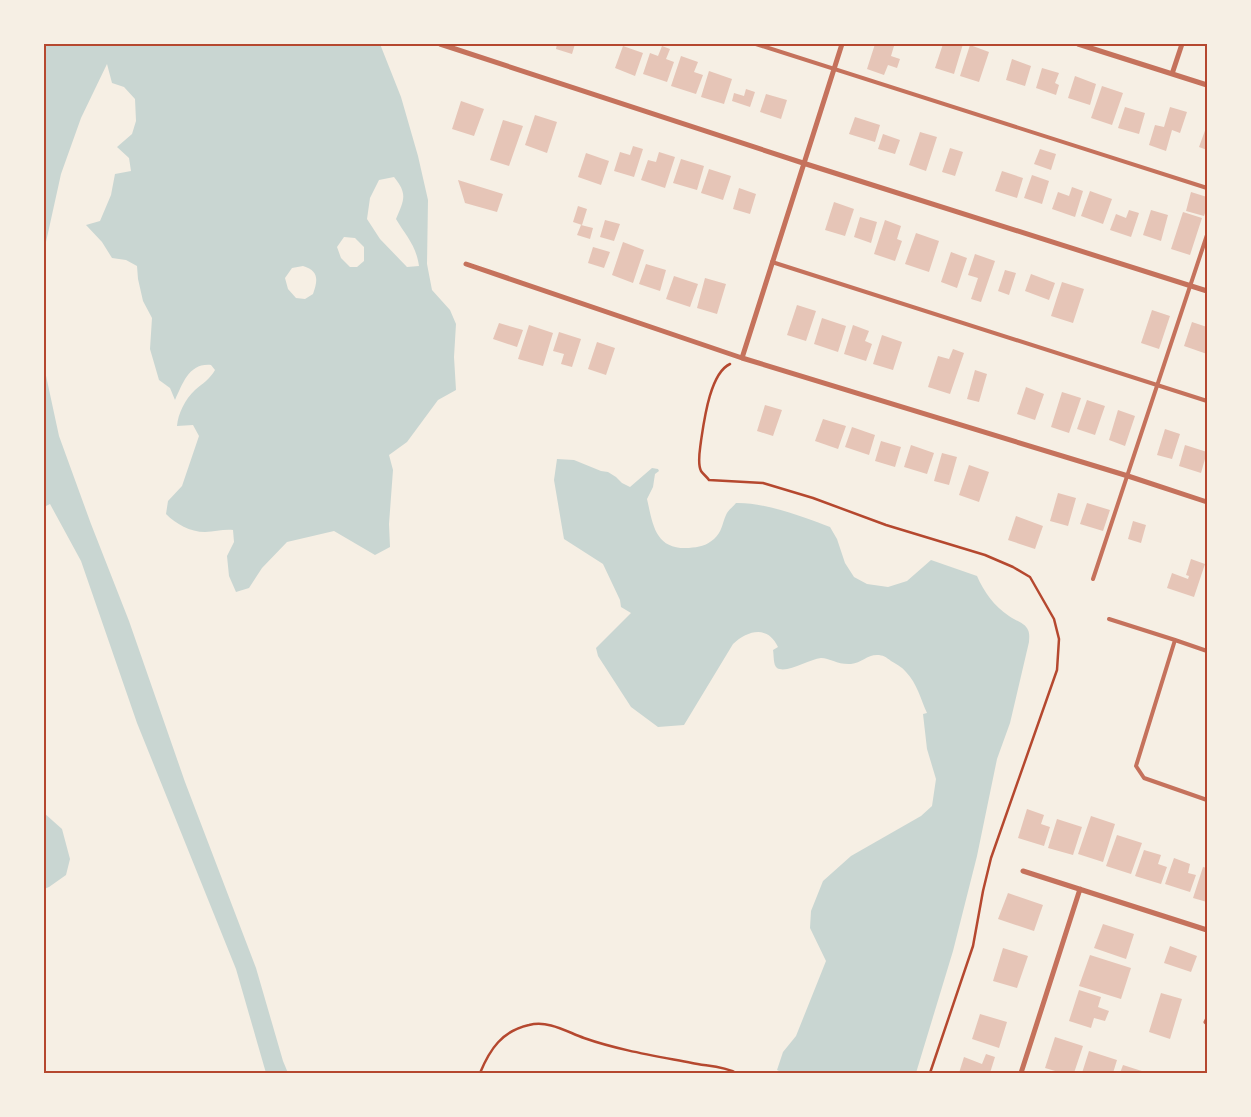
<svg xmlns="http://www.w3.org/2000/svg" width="1251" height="1117" font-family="Cabin,sans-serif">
<rect width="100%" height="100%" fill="#f6efe4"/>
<path fill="#c9d6d2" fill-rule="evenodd" d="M44,44H380L401,97L418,156L428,200L427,264L432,290L450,310L456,324L454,357L456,390L438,400L407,442L389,455L393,470L389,524L390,547L375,555L334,531L287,542L262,568L249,588L236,592L229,576L227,556L234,542L233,530C223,529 215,532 205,532C190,532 176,524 166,514L168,501L182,486L199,436L193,425L177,426C178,414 185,399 195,390C202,384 210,379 215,370L211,365C189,363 183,383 175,400L170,388L159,380L150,349L152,318L143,301L138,279L137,266L126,260L112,258L102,242L86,225L100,221L111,195L115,174L131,171L129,158L117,147L132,134L136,121L135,99L124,87L112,83L107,64L81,118L61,174L44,251ZM394,177C408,194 404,200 396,219C406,236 416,245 419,266L407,267L380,239L367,219L370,198L379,180ZM344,237L355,238L364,247V261L357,267H350L341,258L337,247ZM303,266C319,271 318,280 313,294L305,299L296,298L288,289L285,278L292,268Z
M44,352L45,371L59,436L91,524L129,621L185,782L256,968L283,1061L288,1073H266L236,969L137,723L81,561L50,504L44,507Z
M557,459L574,460L601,471L608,472L616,477L622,483L630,487L652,468L658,469L659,471L655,474L653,487L647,499C653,525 655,550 689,548C699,547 706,546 714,539C722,532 722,524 726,515C728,510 733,507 736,503C763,502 805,517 830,527L837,539L845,563L854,577L867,584L888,587L907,581L931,560L977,576C984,592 994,606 1009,616C1016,621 1025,623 1028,630C1030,634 1029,639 1029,642L1010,723L997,759L977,856L953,951L916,1073H783L777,1070L783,1052L796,1036L826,961L810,928L811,911L823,881L851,856L921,816L932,806L936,779L927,749L923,714L927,713C921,700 917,683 906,672C902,667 896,664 891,661C886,657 883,655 877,655C867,655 861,663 851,664C838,665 830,658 821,658C809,659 787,674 777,668C773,665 774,655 773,650L778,647C768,625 748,630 733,644L684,725L658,727L631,707L598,656L596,648L631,613L621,607L620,600L603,564L564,539L554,480Z
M44,813L62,829L70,859L66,875L49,887L44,889Z"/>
<path fill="#e6c5b7" d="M557,44H575L572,54L556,49Z
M875,44H887L894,46L891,56L900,59L897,68L888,65L884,75L867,69Z
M943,44H963L954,74L935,68Z
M970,45L989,52L979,82L960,76Z
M623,46L643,53L635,76L615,68Z
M662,46L670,49L666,59L674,62L667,82L643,74L650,53L658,56Z
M681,56L698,62L694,72L703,75L696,94L671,86Z
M1012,59L1031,66L1025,86L1006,80Z
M1042,68L1059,73L1055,83L1059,85L1056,95L1036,88Z
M709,71L732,79L724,104L701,97Z
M1075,76L1096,84L1090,105L1068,98Z
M1102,86L1123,93L1112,125L1091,118Z
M746,89L755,92L750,107L732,101L734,93L744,96Z
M766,94L787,100L781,119L760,112Z
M461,101L484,109L474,136L452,129Z
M1125,107L1145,113L1139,134L1118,128Z
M1170,107L1187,112L1180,133L1172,130L1166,151L1149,145L1155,125L1164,127Z
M535,115L557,122L547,153L525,145Z
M855,117L880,125L875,142L849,134Z
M503,120L523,126L509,166L490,160Z
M1207,125V150L1199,147Z
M920,132L937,137L926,171L909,165Z
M883,134L900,140L895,154L878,149Z
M633,146L643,149L634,177L614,171L620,152L630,155Z
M950,148L963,152L955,176L942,172Z
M1040,149L1056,154L1051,170L1034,164Z
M659,152L675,157L665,188L641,180L648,160L656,162Z
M586,153L609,161L601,185L578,177Z
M681,159L704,166L697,190L673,183Z
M709,169L731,176L723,200L701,193Z
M1002,171L1023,178L1017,198L995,191Z
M1032,175L1049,181L1042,204L1024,198Z
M458,180L503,194L497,212L465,203Z
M1072,187L1083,191L1075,217L1052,209L1058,192L1069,196Z
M739,188L756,194L750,214L733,209Z
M1090,191L1112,199L1103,224L1081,216Z
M1191,192L1207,197V207L1204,216L1186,211Z
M834,202L854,209L845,236L825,230Z
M578,206L587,209L582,225L573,222Z
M1129,210L1139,213L1131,237L1110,230L1116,214L1126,218Z
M1151,210L1168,215L1161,241L1143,235Z
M1183,212L1202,218L1190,255L1171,249Z
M860,217L877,222L871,243L854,237Z
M605,220L620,224L614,241L600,237Z
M885,220L901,226L897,239L902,241L895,261L874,254Z
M581,225L593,228L590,239L577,235Z
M916,233L939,241L929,272L905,264Z
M623,242L644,250L633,283L612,275Z
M593,247L610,252L604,268L588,263Z
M951,252L967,258L957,288L941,282Z
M975,254L995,261L981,302L971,299L978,278L968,275Z
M646,264L666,270L660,291L639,284Z
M1005,270L1016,273L1009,295L998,291Z
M1031,274L1055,283L1049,300L1025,291Z
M674,276L698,284L690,307L666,299Z
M705,278L726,284L717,314L697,308Z
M1062,282L1084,289L1073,323L1051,316Z
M797,305L816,311L806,341L787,335Z
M1152,310L1170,316L1159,349L1141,343Z
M822,318L846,326L838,352L814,344Z
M1192,322L1207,327V354L1184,346Z
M499,323L523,330L517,347L493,339Z
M529,325L553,333L543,366L518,359Z
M853,325L869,331L865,341L872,344L866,361L844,354Z
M559,332L581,339L572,367L561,364L564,354L553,351Z
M882,335L902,342L893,370L873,364Z
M597,342L615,348L606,375L588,369Z
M953,349L964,353L950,394L928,387L938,356L949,359Z
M975,370L987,374L979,402L967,399Z
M1026,387L1044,394L1035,420L1017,414Z
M1062,392L1081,398L1069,433L1051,427Z
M1087,400L1105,406L1095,435L1077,429Z
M765,405L782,410L773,436L757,431Z
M1118,410L1135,416L1125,446L1109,440Z
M823,419L846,426L838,449L815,441Z
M852,427L875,435L869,455L845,447Z
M1165,429L1180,434L1172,459L1157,455Z
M881,441L901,447L895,467L875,461Z
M911,445L934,453L927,474L904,467Z
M1185,445L1207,452L1201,473L1179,466Z
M942,453L957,457L949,485L934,481Z
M969,465L989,472L979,502L959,495Z
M1058,493L1076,498L1068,526L1050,521Z
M1087,503L1110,510L1103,531L1080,524Z
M1016,516L1043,526L1035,549L1008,540Z
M1133,521L1146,525L1141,543L1128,539Z
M1191,559L1205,564L1194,597L1167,588L1172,573L1188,579L1189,576L1186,575Z
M1027,809L1044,815L1041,824L1050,827L1044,846L1018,838Z
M1091,816L1115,824L1103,862L1078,854Z
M1057,819L1082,827L1073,855L1048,848Z
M1117,835L1142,843L1131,874L1106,866Z
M1144,850L1161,855L1158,864L1167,867L1161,884L1135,876Z
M1174,858L1190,864L1188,873L1196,875L1190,892L1165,884Z
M1203,867L1207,868V902L1193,898Z
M1008,893L1043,905L1034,931L998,919Z
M1103,924L1134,934L1126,959L1094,948Z
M1170,946L1197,956L1191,972L1164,963Z
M1003,948L1028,956L1017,988L993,981Z
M1090,955L1131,968L1121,999L1079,986Z
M1079,990L1101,997L1098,1007L1109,1011L1105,1021L1094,1018L1091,1028L1069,1021Z
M1161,993L1182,999L1170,1039L1149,1032Z
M980,1014L1007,1022L999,1048L972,1039Z
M1055,1037L1083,1046L1074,1073H1062L1045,1068Z
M1089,1051L1117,1060L1113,1073H1082Z
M986,1054L995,1057L990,1073H959L964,1057L982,1064Z
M1123,1065L1148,1073H1120Z"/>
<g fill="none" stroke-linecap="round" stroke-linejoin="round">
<path stroke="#b5482f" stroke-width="2.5" d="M730,364C710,373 704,421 701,441C700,450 697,463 701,471C703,474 707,477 709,480L763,483L813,498L886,525L985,555L1013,567L1030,577L1054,619L1059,639L1057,670L991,858L983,891L973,946L930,1073
M480,1073C490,1049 502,1031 529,1025C549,1020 567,1032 584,1038C618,1050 656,1056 692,1063C705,1066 724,1066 736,1073"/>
<path stroke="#c5725c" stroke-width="4" d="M756,44L1207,188
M772,262L1207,401
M1093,579L1207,235
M1109,619L1175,640
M1207,651L1175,640L1136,766L1144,778L1207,800"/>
<path stroke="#c5725c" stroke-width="5" d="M440,44L803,163L1207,291
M1078,44L1207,85
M1172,74L1182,44
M466,264L742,358L1128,476L1207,502
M742,358L842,44
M1023,871L1207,930
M1206,1022L1207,1020
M1021,1073L1080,889"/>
</g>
<rect width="1251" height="1117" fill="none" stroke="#f6efe4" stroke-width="90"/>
<rect x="45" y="45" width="1161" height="1027" fill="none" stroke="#b5482f" stroke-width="2"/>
</svg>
